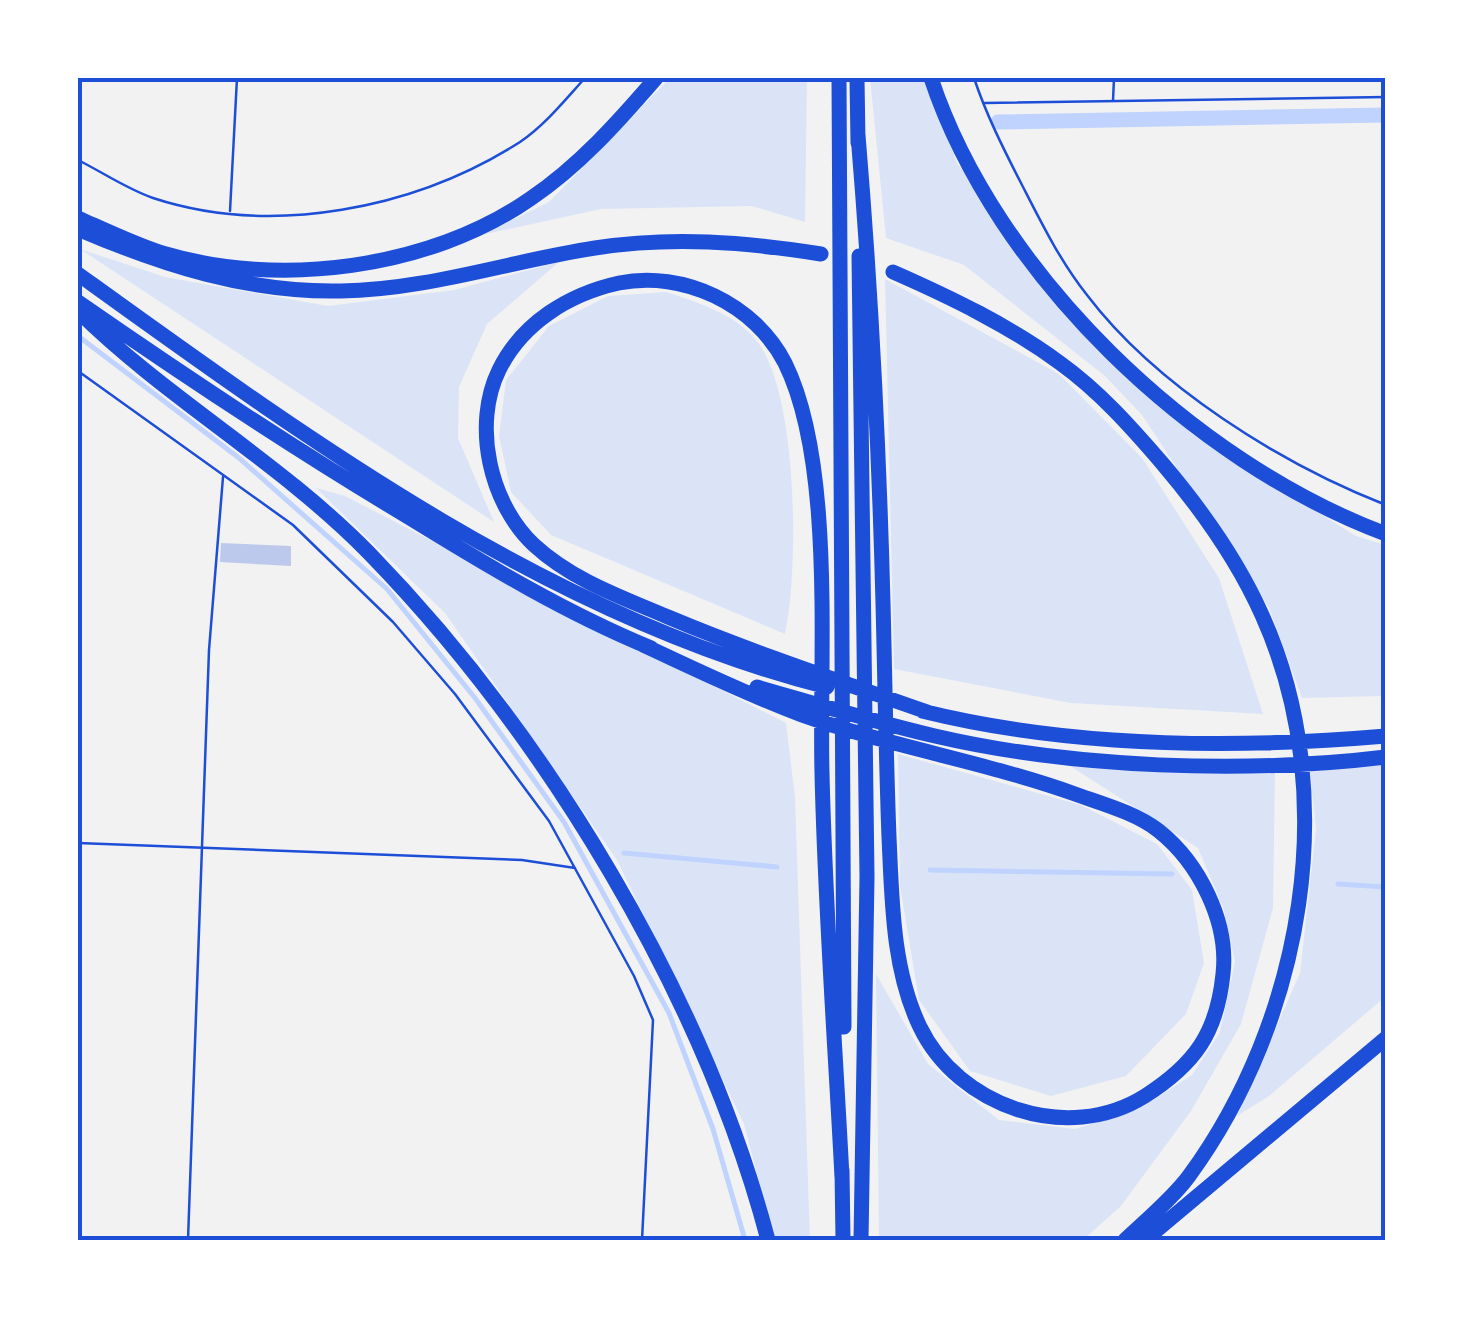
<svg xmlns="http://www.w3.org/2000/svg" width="1463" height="1318" font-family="Lato,sans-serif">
<rect width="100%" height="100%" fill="#f2f2f2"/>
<path fill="#dbe4f7" d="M670,78H807L805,222L752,206L601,209L481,235L549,202Z
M870,78H924L957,163L1089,340L1192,434L1356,536L1385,545V696L1302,698L1269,608L1142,415L1105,376L964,265L886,238Z
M80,249L165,277L328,306L454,290L559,262L487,324L459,387L458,438L494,522Z
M885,279L1059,374L1142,458L1219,578L1263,714L1071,703L894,669Z
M666,292C697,302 739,315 759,344C798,399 799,570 785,634L551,535L511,492L499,436L506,380L549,326L608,296Z
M316,488L345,496L786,723L795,797L810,1240H774L744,1124L617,860L445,613Z
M898,754L1081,805L1157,844L1192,890L1204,963L1186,1014L1126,1076L1051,1096L970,1071L919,1000L900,886Z
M1385,762V997L1269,1096L1237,1116L1300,973L1316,829L1310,772Z
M1067,764L1275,773L1273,908L1241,1024L1191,1111L1121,1206L1083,1240H879L876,974L928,1064L999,1120L1075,1129L1139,1109L1192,1075L1220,1032L1235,962L1224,910L1198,848Z"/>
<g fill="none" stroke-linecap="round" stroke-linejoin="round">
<path stroke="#bfd3fe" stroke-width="5" d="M78,336L239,458L387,589L475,698L564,822L669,1013L713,1129L745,1240
M624,853L777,867
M930,870L1172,874
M1338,884L1386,887"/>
<path stroke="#bfd3fe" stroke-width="15" d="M998,122L1386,115"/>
</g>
<path fill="#bdc9ec" d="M221,543L291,546V566L220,562Z"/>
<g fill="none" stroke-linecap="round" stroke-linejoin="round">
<path stroke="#1d4ed8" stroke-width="2.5" d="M974,78C986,114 1003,148 1021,183C1041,222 1060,261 1087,295C1156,386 1281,464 1386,505
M1113,101L1114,78
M984,103L1386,97
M78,160C102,172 127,189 153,198C272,237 415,209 520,142C545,125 565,100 585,78
M230,211L237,78
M78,371L293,525L393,622L455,694L549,821L634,976L653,1020L642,1240
M78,843L522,860L575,868
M188,1240L209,650L223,477"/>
<path stroke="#1d4ed8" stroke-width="15" d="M839,78L844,1027
M857,78L858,143
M931,78C996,274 1193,462 1386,534
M78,218C105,230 134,244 162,253C279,288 429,269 530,199C579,166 618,122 656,78
M78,229C162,265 248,293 341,291C427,290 510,261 595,248C672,236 745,242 821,254
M859,256L867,877L861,1240
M893,272C950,297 1010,326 1060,363C1099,391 1131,427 1162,463C1202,510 1237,559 1262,615C1343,794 1303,1020 1189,1176C1172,1199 1146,1220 1125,1240
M78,274C307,439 550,617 827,687
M78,302C186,377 296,450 410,518C488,566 566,613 651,648
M78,311C167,399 280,462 369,553C546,735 703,994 768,1240
M643,645C695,669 748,695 802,715C891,747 986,762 1075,794C1103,804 1136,813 1159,831C1199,863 1229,922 1223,974C1217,1033 1195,1064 1145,1096C1067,1145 958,1106 920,1027C892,969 892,899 889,837C886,759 885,681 883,603C879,446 871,291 858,135
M757,687C816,704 875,722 935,736C1072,768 1245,774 1386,757
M922,711C1071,748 1234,749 1386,736
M842,1170L843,1240
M842,1177C835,1042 825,907 822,773C819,658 835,464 785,363C755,304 683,270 619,283C569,294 522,323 499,370C472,425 490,504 534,545C572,580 621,597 668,617C754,653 842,682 930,713
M1145,1240L1386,1038"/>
</g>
<rect width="1463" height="1318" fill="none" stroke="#ffffff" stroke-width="160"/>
<rect x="80" y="80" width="1303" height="1158" fill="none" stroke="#1d4ed8" stroke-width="4"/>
</svg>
